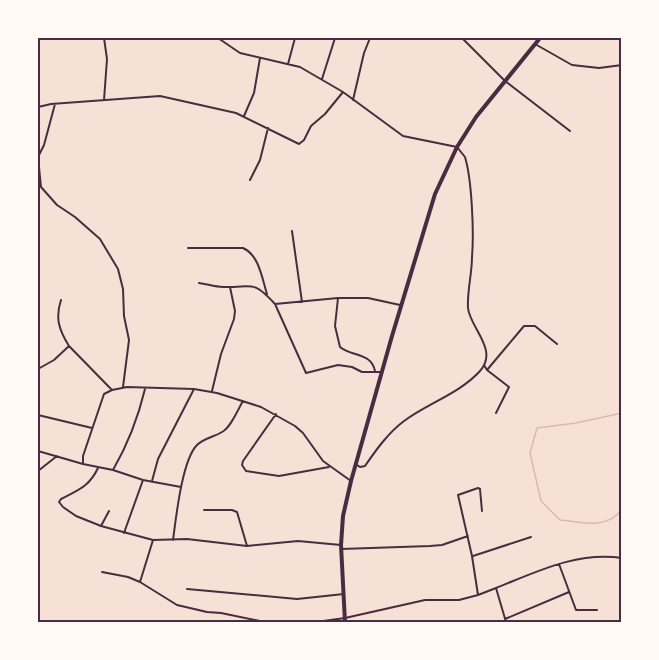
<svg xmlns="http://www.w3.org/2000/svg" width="659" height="660" font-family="'Work Sans',sans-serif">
<rect width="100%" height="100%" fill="#f7e1d7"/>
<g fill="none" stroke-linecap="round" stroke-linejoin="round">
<path stroke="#dcb8b0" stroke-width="1.5" d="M622,413L576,423L537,428L530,453L541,501L560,520C583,522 605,530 622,510"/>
<path stroke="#4a2c40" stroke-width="2" d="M218,38L240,53L300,67L343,92L403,136L457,147L465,157C472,180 474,233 472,257C472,274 467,291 468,308C470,328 499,350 480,371C459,394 428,403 404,421C388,433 376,450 365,466L360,467L357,465
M462,38L505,81L570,131
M535,44L572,65L599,68L622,65
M288,64L295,38
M322,79L335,38
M104,100L107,59L104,38
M353,100L364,53L370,38
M55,104L44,145L38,157L41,187L57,205L75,217L100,239L118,269L123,289L124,316L129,340L123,387
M38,107L51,104L160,96L236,113L299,144L304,140L311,126L325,114L343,92
M244,116L254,93L260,58
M250,180L260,160L268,128
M292,231L302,302
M188,248H243C259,255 262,278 267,294
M199,283C207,284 215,287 223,287C253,288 252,279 275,304L338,298H368L400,305
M338,298L335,326L340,347C352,357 371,352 375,371
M61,300C55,318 59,330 69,346L112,390
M275,304L306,373L338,365L352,367L362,372H382
M484,365L487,370L509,387L496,413
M38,369L54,360L69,346
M487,370L524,326H535L557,344
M212,391L221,354L234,319L235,311L230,287
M276,414L243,461L242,465L246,471L279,476L329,467
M38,415L92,428
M38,451L83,464
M98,468C89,487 78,490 61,499L59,502L63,507L76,516L101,526L153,540L187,539L247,546L298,541L341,545
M113,470C128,444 138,418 145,389
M38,471L57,456
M143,480L181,487
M152,481L158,459L194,389
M204,510H232L237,512L247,546
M101,526L109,511
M124,533L143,480L113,470L83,464V456L104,394L112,390L127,387L194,389L217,393L261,407L295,426L303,433L323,461L351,481
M173,540C176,518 182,460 197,445C204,438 214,437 222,432C231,427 237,411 243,401
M341,549L430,546L442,545L468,536
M473,556L531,537
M559,564L576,610H597
M102,572L128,577L140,582L177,605L207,612L221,613L265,622
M140,582L153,540
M496,588C536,572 578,551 622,558
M187,589L297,599L344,594
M478,595L496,588L506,622
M38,596V598
M505,619L569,592
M316,622L345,618L425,600H459L478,595L472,556L458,495L478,488L480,489L482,511"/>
<path stroke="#4a2c40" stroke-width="4" d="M345,622L341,545L343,516L351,481L392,336L435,194L457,147L476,117L540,38"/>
</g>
<rect width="659" height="660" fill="none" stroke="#fffaf5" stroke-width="78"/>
<rect x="39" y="39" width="581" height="582" fill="none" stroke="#4a2c40" stroke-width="2"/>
</svg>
